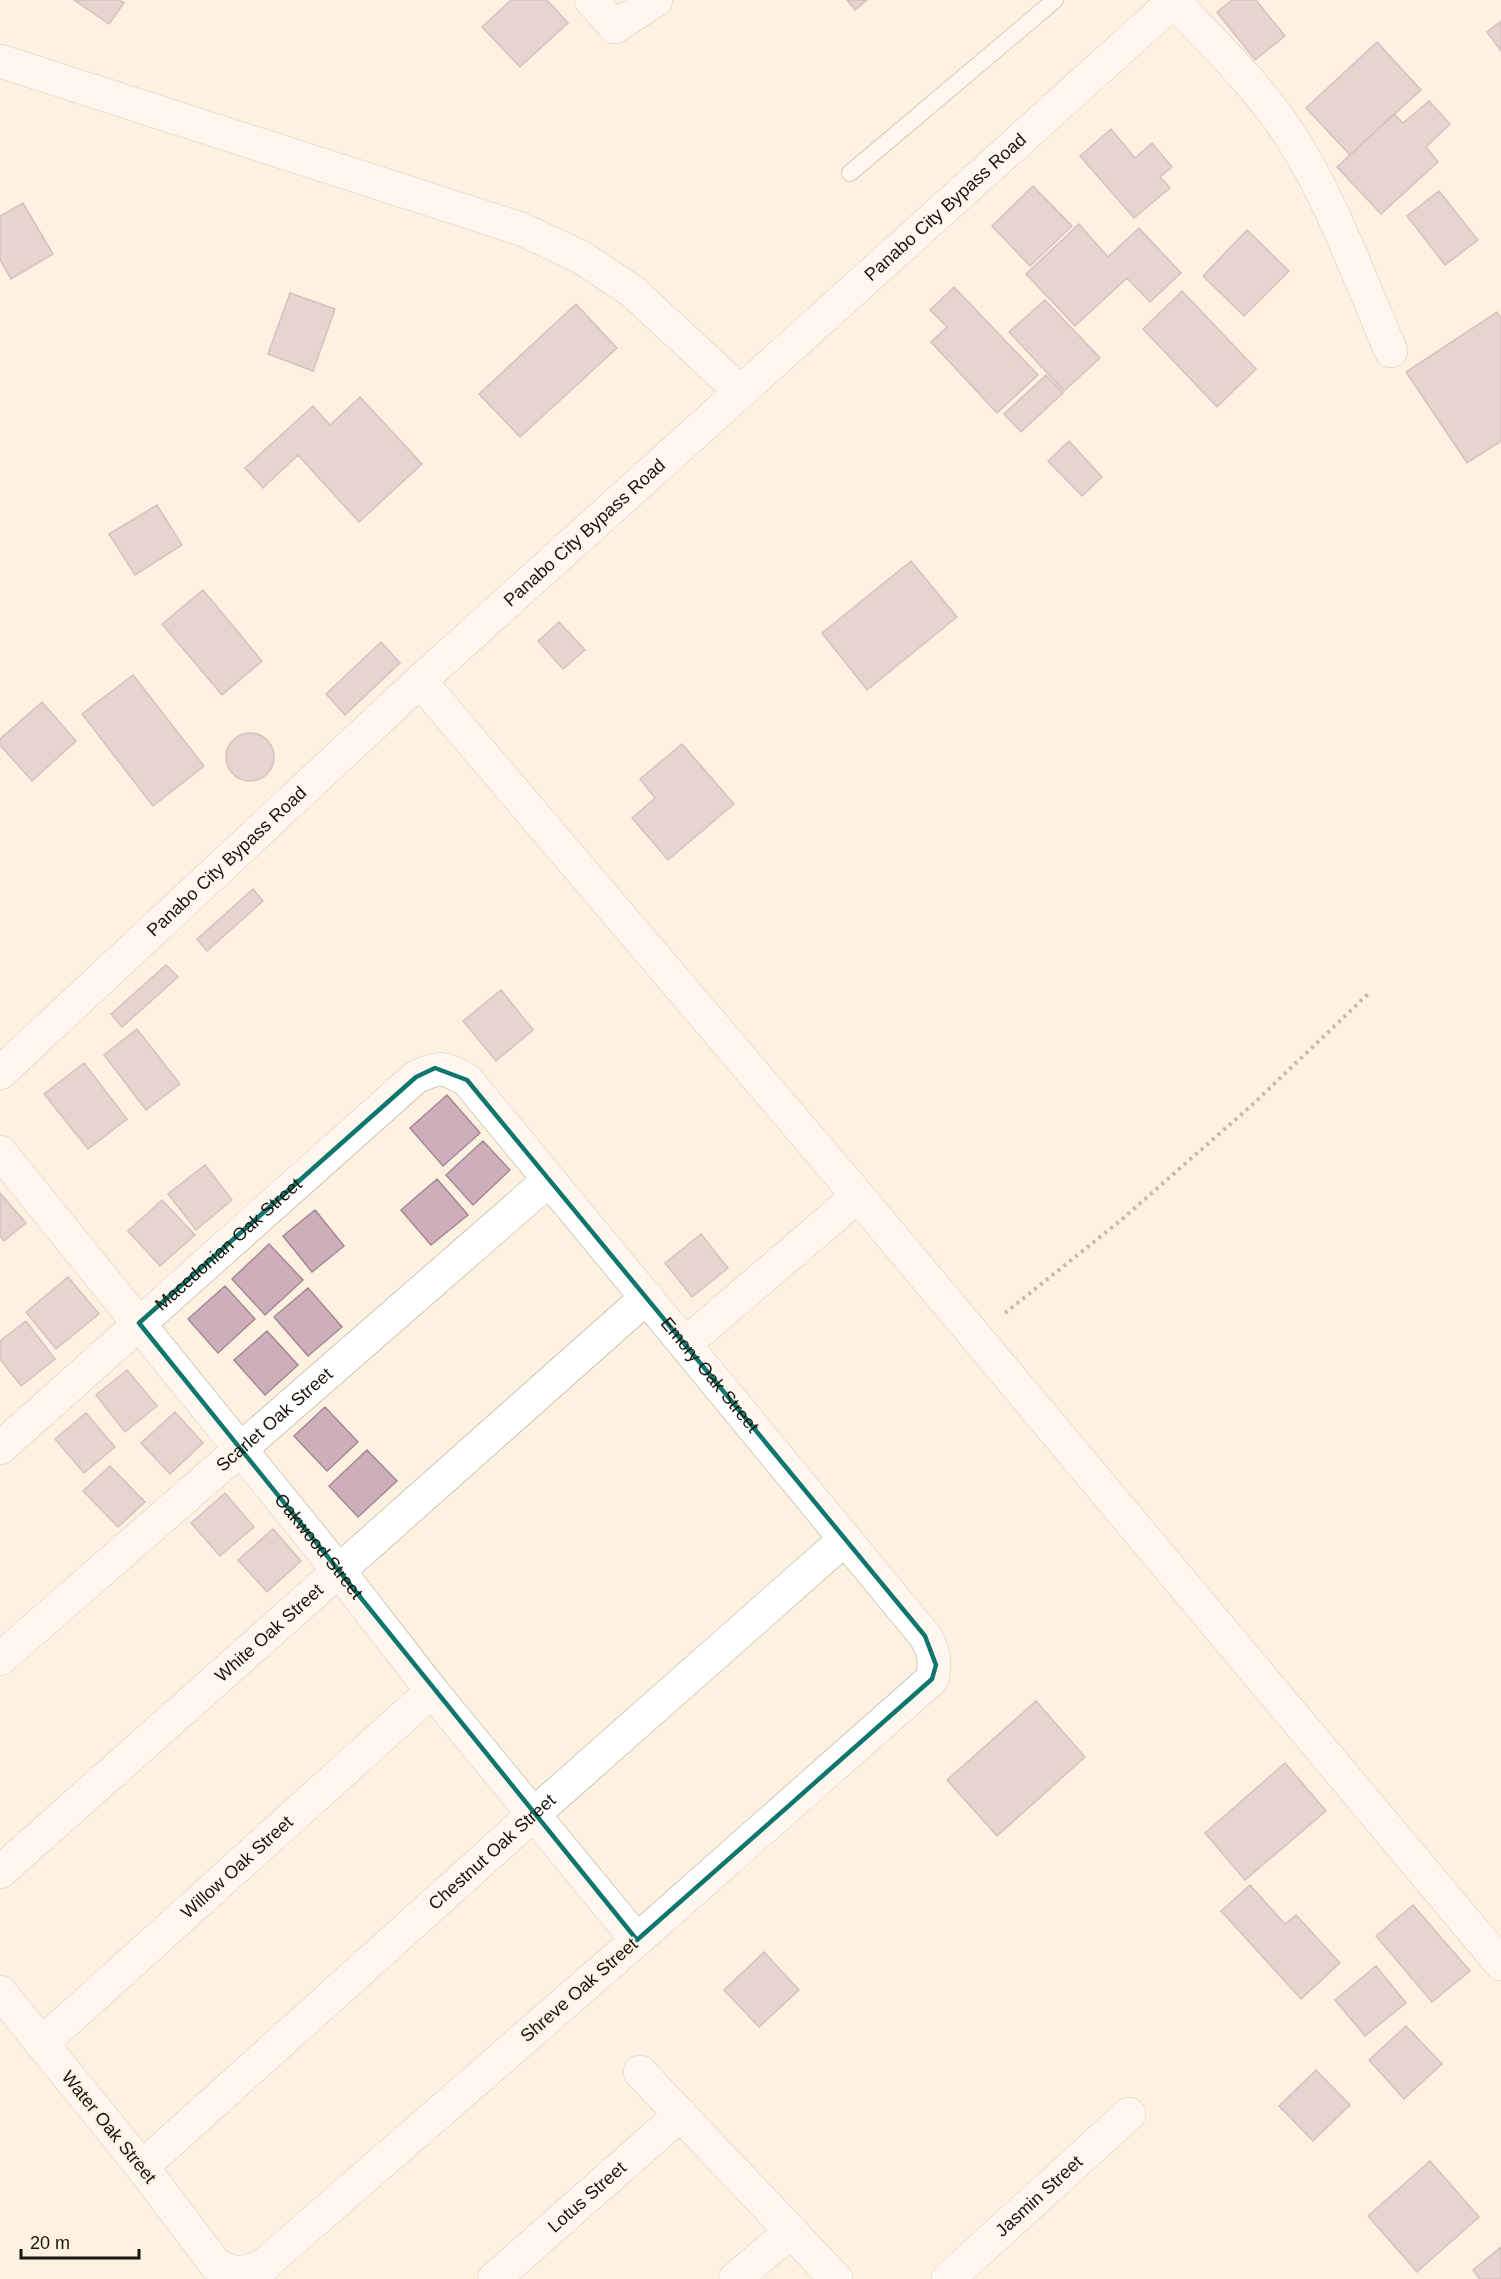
<svg xmlns="http://www.w3.org/2000/svg" width="1501" height="2279" font-family="Arial,sans-serif">
<rect width="100%" height="100%" fill="#fdf1e2"/>
<path fill="#cdafbb" stroke="#a58893" stroke-width="1.5" d="M74,0H119L124,3L109,24Z
M511,0H547L568,23L520,67L482,27Z
M847,0H867L855,10Z
M1232,0H1256L1285,36L1255,60L1217,12Z
M1501,21V51L1487,32Z
M1377,42L1421,90L1350,155L1306,108Z
M1429,101L1450,124L1426,147L1438,162L1381,214L1337,167L1394,114L1403,123Z
M1111,129L1135,158L1152,143L1172,167L1160,177L1170,188L1134,218L1080,156Z
M1033,186L1072,226L1030,266L992,226Z
M1439,191L1478,240L1445,265L1407,216Z
M23,203L53,254L11,279L0,260V216Z
M1079,224L1108,257L1139,228L1181,273L1150,302L1127,278L1075,326L1026,274Z
M1247,230L1289,271L1244,316L1203,276Z
M954,287L1038,375L997,413L931,342L947,327L930,310Z
M1182,291L1256,369L1217,407L1143,329Z
M290,293L335,309L313,371L268,354Z
M1045,300L1100,358L1064,391L1009,332Z
M576,304L617,348L520,437L479,394Z
M1497,312L1501,318V441L1467,463L1406,372Z
M1046,375L1063,393L1021,432L1004,414Z
M360,397L422,464L359,522L298,455L263,488L245,468L313,406L330,425Z
M1069,441L1102,477L1082,496L1048,461Z
M157,505L182,545L135,575L109,534Z
M911,561L957,617L867,690L822,633Z
M203,590L262,661L222,695L162,624Z
M559,622L585,650L563,669L538,641Z
M381,642L400,663L345,715L326,694Z
M133,675L204,766L153,806L82,714Z
M42,702L76,741L32,781L0,745V739Z
M226 757a24 24 0 1 1 48 0a24 24 0 1 1-48 0Z
M682,744L734,804L668,860L632,818L655,798L640,779Z
M253,889L263,901L207,951L197,939Z
M166,965L178,977L122,1027L111,1014Z
M501,990L533,1030L496,1061L463,1021Z
M137,1029L180,1084L146,1110L104,1055Z
M84,1063L127,1119L88,1149L44,1094Z
M447,1095L480,1133L443,1166L410,1128Z
M483,1141L510,1170L473,1205L446,1175Z
M205,1165L232,1200L196,1230L168,1194Z
M437,1179L468,1215L431,1245L401,1210Z
M0,1193L26,1223L4,1241L0,1236Z
M162,1200L195,1235L160,1266L128,1231Z
M315,1210L344,1246L312,1272L283,1236Z
M701,1234L728,1268L692,1297L665,1263Z
M269,1244L303,1280L265,1315L232,1279Z
M68,1277L99,1314L56,1349L26,1312Z
M225,1286L255,1319L218,1353L188,1319Z
M308,1288L342,1327L308,1356L274,1317Z
M26,1321L55,1359L21,1386L0,1359V1341Z
M267,1331L298,1365L265,1395L234,1360Z
M127,1370L157,1406L125,1432L96,1395Z
M325,1407L358,1442L327,1471L294,1436Z
M175,1412L203,1443L170,1474L141,1443Z
M86,1413L115,1447L84,1473L55,1439Z
M367,1450L397,1481L358,1517L329,1486Z
M110,1466L145,1502L118,1527L83,1491Z
M225,1493L254,1527L220,1556L191,1523Z
M273,1529L301,1561L267,1592L238,1560Z
M1036,1701L1085,1757L997,1836L947,1780Z
M1285,1763L1326,1811L1245,1880L1205,1833Z
M1250,1885L1285,1924L1296,1915L1340,1963L1301,1999L1221,1911Z
M1413,1905L1470,1971L1432,2002L1376,1936Z
M764,1952L799,1990L759,2027L724,1990Z
M1376,1966L1406,2003L1365,2036L1335,2000Z
M1406,2026L1442,2064L1404,2099L1369,2060Z
M1316,2070L1350,2105L1313,2141L1279,2106Z
M1430,2161L1479,2217L1417,2272L1368,2216Z
M1501,2247V2279H1480L1473,2270Z"/>
<g fill="none" stroke-linecap="round" stroke-linejoin="round">
<defs>
<path id="service" d="M850,173L1055,0"/>
<g id="minor">
<path d="M591,0L615,27L656,0"/>
<path d="M1174,1C1213,43 1256,84 1288,132C1332,199 1359,278 1391,351"/>
<path d="M0,61L521,229L581,257L632,291L740,391"/>
<path d="M420,681L858,1196L1501,1964"/>
<path id="s1" d="M0,1152L339,1571L432,1691L637,1940"/>
<path d="M685,1344L858,1196"/>
<path id="s2" d="M0,1448L416,1077C441,1066 443,1067 467,1080L925,1636C934,1651 936,1662 932,1679L637,1940L264,2265C244,2274 236,2275 216,2265L142,2167L0,1992"/>
<path id="s3" d="M0,1659L549,1180"/>
<path id="s4" d="M0,1872L647,1297"/>
<path id="s5" d="M41,2044L432,1691"/>
<path d="M640,2072L836,2279"/>
<path id="s6" d="M142,2167L534,1814L845,1539"/>
<path id="s7" d="M494,2279L681,2114"/>
<path d="M735,2279L790,2232"/>
<path id="s8" d="M948,2279L1129,2114"/>
</g>
<g id="secondary">
<path id="s9" d="M0,1073L420,681L1175,0"/>
</g>
</defs>
<use href="#service" stroke="#b19f88" stroke-width="18"/>
<use href="#minor" stroke="#b19f88" stroke-width="34"/>
<use href="#secondary" stroke="#b19f88" stroke-width="34"/>
<path stroke="#80786c" stroke-width="4" stroke-dasharray="3 4.5" stroke-linecap="butt" d="M1005,1313L1120,1221L1252,1105L1368,994"/>
<use href="#service" stroke="#fff" stroke-width="16"/>
<use href="#minor" stroke="#fff" stroke-width="33"/>
<use href="#secondary" stroke="#fff" stroke-width="33"/>
</g>
<path d="M0 0H1501V2279H0ZM435,1068L467,1080L925,1636L936,1665L932,1679L637,1940L139,1323L416,1077Z" fill="#fdf1e2" fill-opacity=".55" fill-rule="evenodd"/>
<path fill="none" stroke="#0f766e" stroke-width="4.5" stroke-linejoin="round" d="M435,1068L467,1080L925,1636L936,1665L932,1679L637,1940L139,1323L416,1077Z"/>
<g text-anchor="middle" stroke-width="4.5" stroke-linejoin="round" paint-order="stroke">
<g font-size="18" fill="#1a140b" stroke="#fdf1e2">
<text dy="6" stroke="none"><textPath href="#s9" startOffset="1282">Panabo City Bypass Road</textPath></text>
<text dy="6" stroke="none"><textPath href="#s9" startOffset="796">Panabo City Bypass Road</textPath></text>
<text dy="6" stroke="none"><textPath href="#s9" startOffset="310">Panabo City Bypass Road</textPath></text>
<text dy="6" stroke="none"><textPath href="#s2" startOffset="306">Macedonian Oak Street</textPath></text>
<text dy="6" stroke="none"><textPath href="#s2" startOffset="994">Emory Oak Street</textPath></text>
<text dy="6" stroke="none"><textPath href="#s3" startOffset="364">Scarlet Oak Street</textPath></text>
<text dy="6" stroke="none"><textPath href="#s1" startOffset="507">Oakwood Street</textPath></text>
<text dy="6" stroke="none"><textPath href="#s4" startOffset="360">White Oak Street</textPath></text>
<text dy="6" stroke="none"><textPath href="#s6" startOffset="471">Chestnut Oak Street</textPath></text>
<text dy="6" stroke="none"><textPath href="#s5" startOffset="264">Willow Oak Street</textPath></text>
<text transform="translate(579 1990) rotate(-41)" y="6">Shreve Oak Street</text>
<text transform="translate(109 2127) rotate(51)" y="6">Water Oak Street</text>
<text dy="6" stroke="none"><textPath href="#s8" startOffset="123">Jasmin Street</textPath></text>
<text dy="6" stroke="none"><textPath href="#s7" startOffset="124">Lotus Street</textPath></text>
</g>
</g>
<path d="M21 2249v9h118v-9" fill="none" stroke="#1a140b" stroke-width="3"/>
<text x="30" y="2249" font-size="18" fill="#1a140b" stroke="#fdf1e2" stroke-width="4.5" paint-order="stroke">20 m</text>
</svg>
